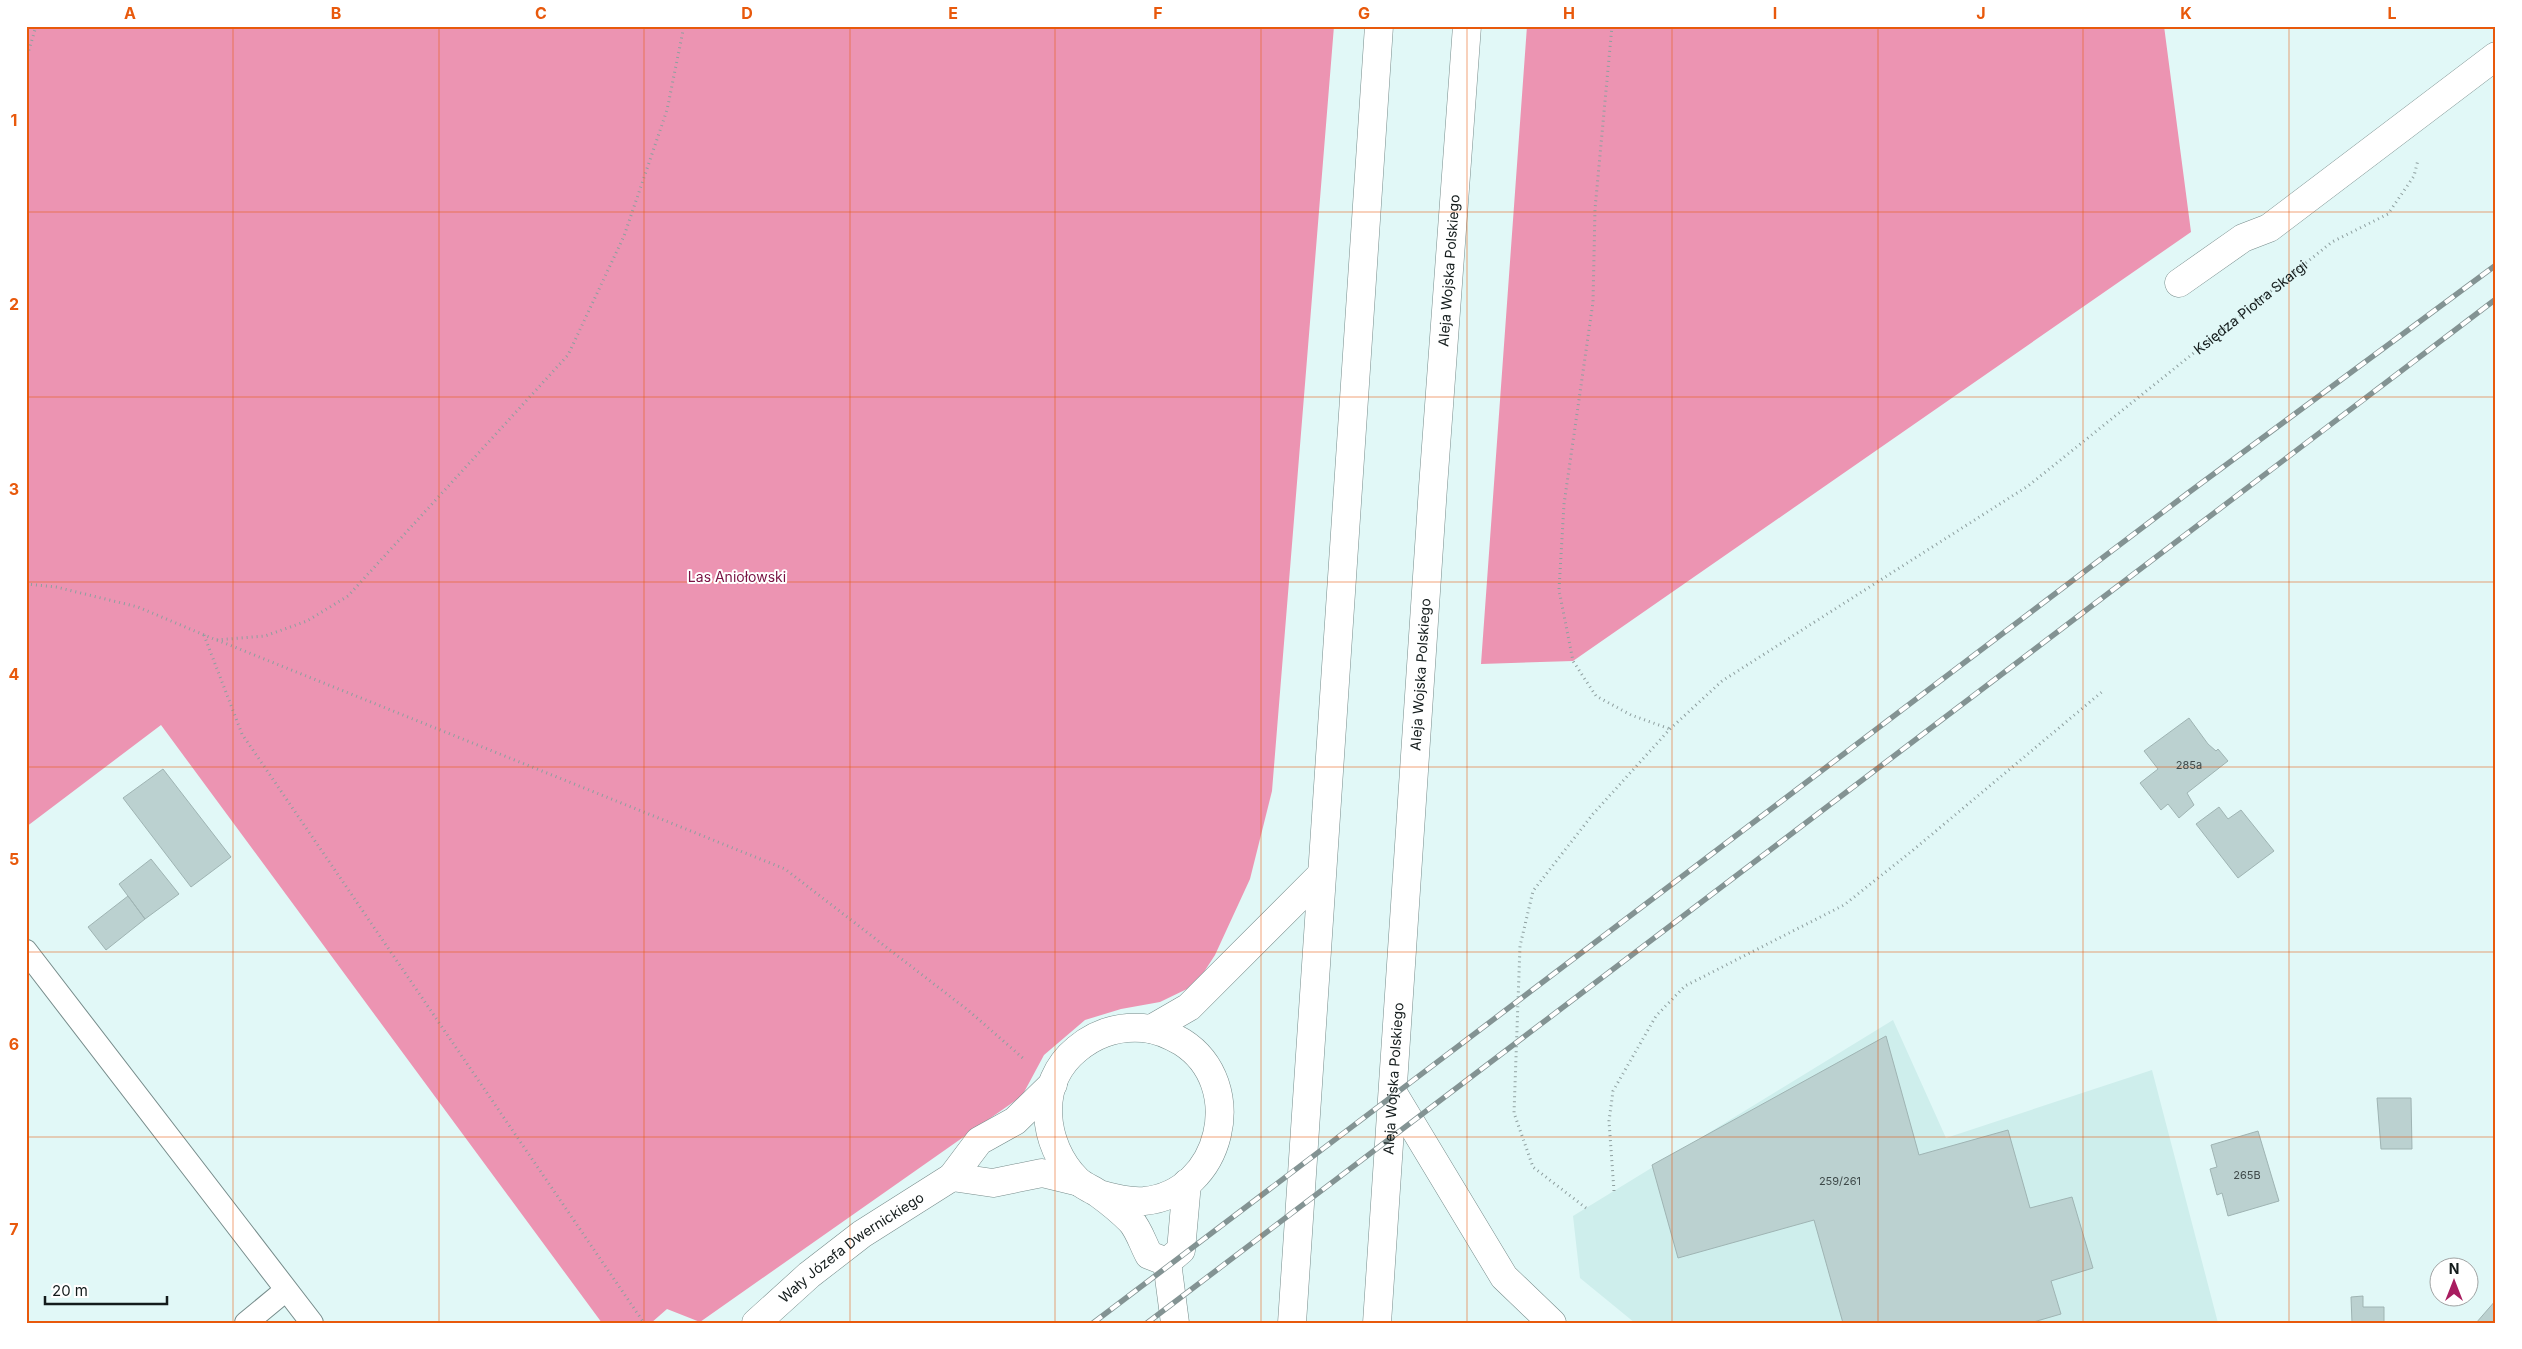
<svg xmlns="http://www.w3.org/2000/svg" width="2522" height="1349" font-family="Inter,sans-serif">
<rect width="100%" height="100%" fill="#e1f8f7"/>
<path fill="#ceeeec" d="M1893,1020L1946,1138L2152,1070L2218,1323H1635L1580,1278L1573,1216Z"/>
<path fill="#ec94b2" d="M26,26H1334L1272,791L1250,879L1215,955L1204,972L1189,988L1160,1002L1121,1009L1085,1020L1044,1055L1022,1096L700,1322L667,1309L651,1323H602L161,725L26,827Z
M1527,26H2164L2191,232L1573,661L1481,664Z"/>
<path fill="#bbd1d0" stroke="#9fb4b3" d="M2189,718L2208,744L2216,751L2218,749L2228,761L2187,793L2194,805L2179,818L2168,804L2161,810L2140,783L2158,769L2144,751Z
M163,769L231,857L191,887L123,798Z
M2219,807L2228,819L2241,810L2274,851L2238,878L2196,824Z
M151,859L179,894L145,919L119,884Z
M128,896L145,919L106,950L88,927Z
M1886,1036L1919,1155L2008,1130L2030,1208L2072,1197L2093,1268L2051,1281L2061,1314L2030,1323H1843L1814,1220L1678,1258L1652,1165Z
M2377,1098H2411L2412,1149H2381Z
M2258,1131L2279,1201L2228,1216L2222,1193L2217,1195L2210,1169L2217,1167L2211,1145Z
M2363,1296V1307H2384V1323H2352L2351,1297Z
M2496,1300V1323H2476Z"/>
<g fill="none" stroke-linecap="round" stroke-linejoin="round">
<defs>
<path id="lane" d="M26,951L312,1323
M246,1323L286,1290"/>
<path id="street" d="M2179,283L2243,238L2269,228L2496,56"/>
<g id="secondary">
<path d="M952,1177L993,1183L1042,1173L1079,1182"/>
<path id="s2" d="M756,1323L809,1275L862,1234L952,1177L979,1141L1015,1121L1053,1084"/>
</g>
<g id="primary">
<path d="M1151,1029L1189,1007L1321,875"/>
<path d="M1393,1093L1504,1277L1552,1323"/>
<path d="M1099,1194C1114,1198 1128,1202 1144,1201C1222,1194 1248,1084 1182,1042C1170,1035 1157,1029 1143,1028C1118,1026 1096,1033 1077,1049C1035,1083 1042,1145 1077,1180C1083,1186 1092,1189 1099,1194C1110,1202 1122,1212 1131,1221C1139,1230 1143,1244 1149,1255L1167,1262"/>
<path d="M1167,1262L1181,1250L1187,1183"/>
<path d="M1167,1262L1175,1323"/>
<path d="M1292,1323L1379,26"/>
<path id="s3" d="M1377,1323L1433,487L1467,26"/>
</g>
</defs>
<use href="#lane" stroke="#778c8b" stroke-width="24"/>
<use href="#street" stroke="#778c8b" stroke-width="29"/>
<use href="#secondary" stroke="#778c8b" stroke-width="29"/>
<use href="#primary" stroke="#778c8b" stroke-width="29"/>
<g stroke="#8e9f9f" stroke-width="3" stroke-dasharray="1 4" stroke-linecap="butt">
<path d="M1612,26L1595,209L1593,302L1564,504L1559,590L1573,661L1596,696L1631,715L1670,729"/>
<path d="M26,60L36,26"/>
<path d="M26,584L56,587L138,607L216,640L265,636L307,621L348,596L568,355L624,236L667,110L684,26"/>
<path d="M204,635L242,734L644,1323"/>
<path d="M217,640L785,869L969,1011L1024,1059"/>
<path d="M1614,1191L1609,1121L1613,1091L1656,1016L1685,986L1844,905L1912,851L2103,691"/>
<path id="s1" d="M1586,1208L1533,1167L1514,1113L1520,946L1533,891L1593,814L1670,729L1722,681L2028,486L2332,242L2388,214L2414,176L2418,160"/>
</g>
<use href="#lane" stroke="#fff" stroke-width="22"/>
<use href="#street" stroke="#fff" stroke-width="28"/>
<use href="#secondary" stroke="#fff" stroke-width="28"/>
<use href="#primary" stroke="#fff" stroke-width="28"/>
<defs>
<path id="rail" d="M1093,1323L2188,493L2496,265
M1147,1323L2496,299"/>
</defs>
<use href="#rail" stroke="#839393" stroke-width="5.5"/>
<use href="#rail" stroke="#fff" stroke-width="4" stroke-dasharray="11" stroke-linecap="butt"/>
</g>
<path fill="none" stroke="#e8590c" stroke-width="1" stroke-opacity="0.55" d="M233,26V1323M439,26V1323M644,26V1323M850,26V1323M1055,26V1323M1261,26V1323M1467,26V1323M1672,26V1323M1878,26V1323M2083,26V1323M2289,26V1323M26,212H2496M26,397H2496M26,582H2496M26,767H2496M26,952H2496M26,1137H2496"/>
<g text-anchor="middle" stroke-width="4" stroke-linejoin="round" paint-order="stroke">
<g font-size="11" fill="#3e4949">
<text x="2189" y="769">285a</text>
<text x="2247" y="1179">265B</text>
<text x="1840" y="1185">259/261</text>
</g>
<g font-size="14" fill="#141c1c" stroke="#fff">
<text dy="5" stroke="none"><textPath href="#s3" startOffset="1055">Aleja Wojska Polskiego</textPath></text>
<text dy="5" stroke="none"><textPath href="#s1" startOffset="1279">Księdza Piotra Skargi</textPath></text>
<text dy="5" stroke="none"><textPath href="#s3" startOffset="650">Aleja Wojska Polskiego</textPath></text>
<text dy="5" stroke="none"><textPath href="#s3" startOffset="245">Aleja Wojska Polskiego</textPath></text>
<text dy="5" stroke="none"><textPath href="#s2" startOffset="122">Wały Józefa Dwernickiego</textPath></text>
</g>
<g font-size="14" fill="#791243" stroke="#fff">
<text x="737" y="582">Las Aniołowski</text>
</g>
</g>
<rect width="2522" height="1349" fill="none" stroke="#ffffff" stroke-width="55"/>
<g transform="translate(2454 1282)"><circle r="24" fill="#ffffff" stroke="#a1a4a4"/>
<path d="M0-4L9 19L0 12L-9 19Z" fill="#a81d60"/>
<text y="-8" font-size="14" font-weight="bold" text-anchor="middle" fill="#141c1c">N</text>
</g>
<path d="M45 1296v8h122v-8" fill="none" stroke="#141c1c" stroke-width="2.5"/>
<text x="52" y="1296" font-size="15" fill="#141c1c" stroke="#ffffff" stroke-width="4" paint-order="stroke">20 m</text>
<rect x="28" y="28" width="2466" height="1294" fill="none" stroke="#e8590c" stroke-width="2"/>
<g font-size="16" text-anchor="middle" font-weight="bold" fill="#e8590c">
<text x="130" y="19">A</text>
<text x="336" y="19">B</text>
<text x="541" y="19">C</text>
<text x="747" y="19">D</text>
<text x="953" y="19">E</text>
<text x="1158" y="19">F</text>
<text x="1364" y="19">G</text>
<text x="1569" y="19">H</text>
<text x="1775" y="19">I</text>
<text x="1981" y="19">J</text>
<text x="2186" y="19">K</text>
<text x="2392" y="19">L</text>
<text x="14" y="126">1</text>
<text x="14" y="310">2</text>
<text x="14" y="495">3</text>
<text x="14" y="680">4</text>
<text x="14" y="865">5</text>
<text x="14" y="1050">6</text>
<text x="14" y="1235">7</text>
</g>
</svg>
